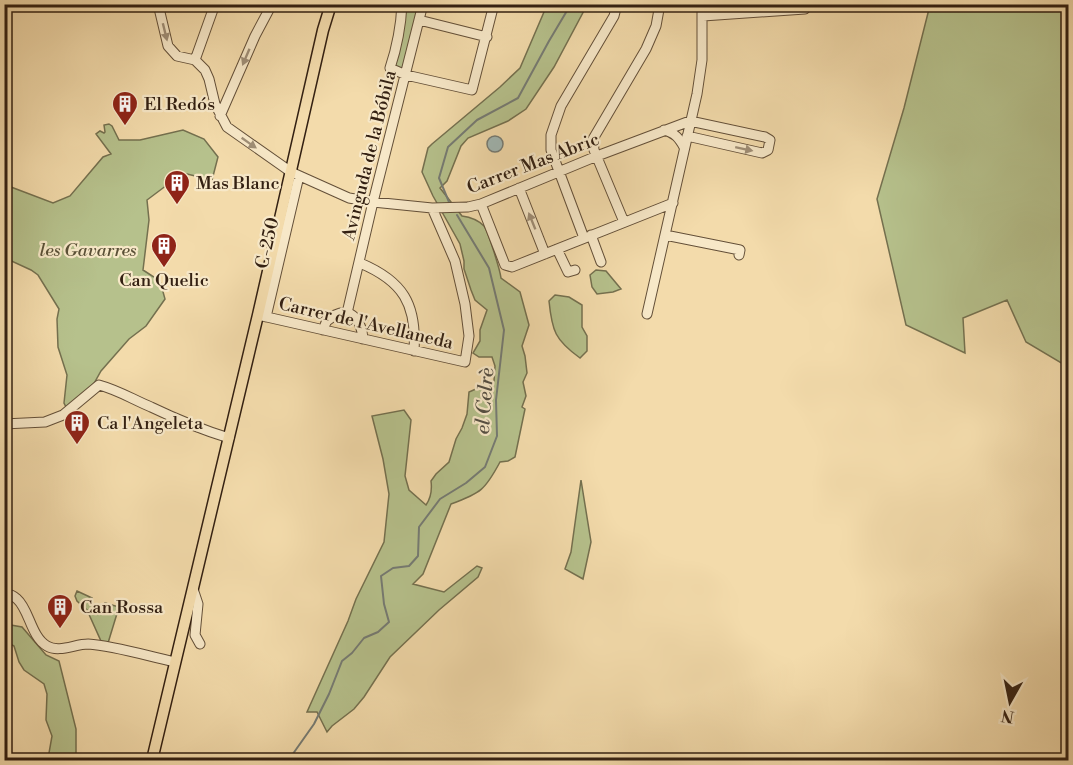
<svg xmlns="http://www.w3.org/2000/svg" width="1073" height="765" font-family="'Libre Bodoni',serif">
<rect width="100%" height="100%" fill="#f3dbab"/>
<filter id="stains"><feTurbulence type="fractalNoise" baseFrequency=".00333" numOctaves="4"/><feColorMatrix values="0 0 0 0 .2 0 0 0 0 .09 0 0 0 0 .02 0 0 0 .5 -.17"/></filter>
<radialGradient id="worn" r=".72"><stop offset=".6" stop-color="#630" stop-opacity="0"/><stop offset="1" stop-color="#630" stop-opacity=".3"/></radialGradient>
<path fill="#b6c18c" stroke="#74704f" stroke-width="1.5" d="M405,5H420L404,70L394,66Z
M547,5H587L554,67L526,109L508,121L468,138L461,146L447,181L440,188L462,216C470,217 478,220 484,226C488,231 500,270 501,278L520,292L529,325L522,346L525,356L527,373L523,382L526,396L522,407L525,409L515,457L508,461L500,462C485,490 481,493 451,504L423,574L413,584L444,592L477,566L482,568L478,577L439,610L390,657L364,697L354,709L332,726L327,732L317,712H307L348,621L356,599L384,542L389,494L383,459L372,416L404,410L411,420L405,476L409,490L426,505C431,498 432,489 431,481L436,474L449,462L456,439L462,428L467,414L469,392L494,381L495,366L492,357H479L473,353L480,341V330L487,310L475,300L471,290L464,269V261L460,244L433,196L422,172L428,148L432,144L500,87L520,68Z
M930,5H1068V367L1026,342L1007,300L963,318L965,353L906,325L877,199L904,108Z
M109,124L112,126L119,140H140L183,130L204,139L218,157L212,180L183,173L147,200L149,220L143,270L160,281L165,299L146,326L129,339L101,371L92,387L71,407H66L64,403L67,375L58,347L57,319L59,309L38,275L31,270L7,259C0,245 8,214 10,198L5,193L4,183L11,187L53,203L70,196L103,157L111,154L96,134L100,131L104,133L105,132L104,125Z
M596,270L606,271L621,289L613,292L597,294L592,287L590,275Z
M555,295L569,297L582,305V327L587,336V351L580,358C555,340 552,331 549,301Z
M581,480L591,542L583,579L565,569L571,552Z
M77,591L92,598L91,604L94,605L93,608L103,611L105,603L119,607L108,643L101,641L87,610L77,601L75,596Z
M5,624L22,627L46,655L59,661L76,729V758L77,760H54L49,753L52,736L46,720L47,694L44,684L24,670L19,662L14,646L5,641Z"/>
<path fill="#a1b8b5" stroke="#757b74" stroke-width="1.5" d="M487 144a8 8 0 1 1 16 0a8 8 0 1 1-16 0Z"/>
<g fill="none" stroke-linecap="round" stroke-linejoin="round">
<path stroke="#757b74" stroke-width="2" d="M449,202L439,178L448,147L477,120L518,98L549,41L571,4
M290,758L314,724L329,694L342,661L352,653L364,638L378,632L389,622L384,604L381,576L393,568L409,566L418,556L419,527L440,499L466,483L485,467L497,436L496,400L504,330L489,268L457,215"/>
<defs>
<path id="minor" d="M158,4L168,46L177,56L195,60L205,70L209,79L215,104L227,127L291,172L349,198L373,202L432,208L468,207L481,204L597,156L690,121L765,137L770,140L768,150L762,153L687,136
M402,4C401,26 397,47 390,68L406,75L472,90L494,4
M703,16L805,9L809,4
M419,20L487,37
M195,60L215,4
M220,116L255,36L272,4
M664,130C675,133 679,138 684,147
M519,188L545,254
M481,204L505,265L512,267L673,203
M624,222L594,150L593,139L646,49L656,26L660,4
M591,235L601,262
M665,235L740,250L739,255
M584,238L551,150V135L561,106L614,16L617,4
M557,249L568,272L575,270
M360,263C403,281 417,304 414,351
M347,313L373,202L423,4
M647,314L697,94L702,60V4
M258,315L465,362L469,336L465,304L455,261L432,208
M266,317L299,176
M323,330C325,327 325,323 327,321C328,320 334,316 335,315C353,306 362,324 363,339
M4,424L45,422L63,415L99,385C118,390 134,400 151,407C176,419 203,430 229,438
M193,589L198,604L195,635L200,644
M4,593C9,594 14,596 17,599C29,609 31,637 47,646C59,653 75,644 88,644C116,646 147,656 175,662"/>
<path id="major" d="M152,760L258,315L323,30L331,4"/>
</defs>
<use href="#minor" stroke="#634f38" stroke-width="11"/>
<use href="#major" stroke="#332012" stroke-width="13"/>
<use href="#minor" stroke="#f7e8c8" stroke-width="9"/>
<use href="#major" stroke="#f3dbab" stroke-width="10"/>
</g>
<defs><path id="oneway-solid" d="M-6-.8H1V-3.2L6.5 0L1 3.2V.8H-6Z" transform="scale(1.5)"/></defs>
<g fill="#9f8e76">
<use href="#oneway-solid" transform="translate(165 32) rotate(76)"/>
<use href="#oneway-solid" transform="translate(246 57) rotate(113)"/>
<use href="#oneway-solid" transform="translate(249 143) rotate(35)"/>
<use href="#oneway-solid" transform="translate(744 149) rotate(12)"/>
<use href="#oneway-solid" transform="translate(532 221) rotate(-112)"/>
</g>
<defs>
<symbol id="building-pin" viewBox="-11 -11 22 30"><path d="M0 17L-7.5 6A9.5 9.5 0 1 1 7.5 6Z" fill="#8f2418" stroke="#f7e8c8"/><path d="M-4-6H4V6H1V3H-1V6H-4ZM-2.5-4.3h1.7v1.8h-1.7ZM.8-4.3h1.7v1.8H.8ZM-2.5-1h1.7V.8h-1.7ZM.8-1h1.7V.8H.8Z" fill="#fff"/></symbol>
</defs>
<g fill-rule="evenodd">
<use href="#building-pin" x="110" y="89" width="30" height="40"/>
<use href="#building-pin" x="162" y="168" width="30" height="40"/>
<use href="#building-pin" x="149" y="231" width="30" height="40"/>
<use href="#building-pin" x="62" y="408" width="30" height="40"/>
<use href="#building-pin" x="45" y="592" width="30" height="40"/>
</g>
<g text-anchor="middle" stroke-width="4.5" stroke-linejoin="round" paint-order="stroke">
<g font-size="18" fill="#332012" stroke="#f7e8c8" text-anchor="start">
<text x="144" y="110">El Redós</text>
<text x="196" y="189">Mas Blanc</text>
<text x="164" y="286" text-anchor="middle">Can Quelic</text>
<text x="97" y="429">Ca l'Angeleta</text>
<text x="80" y="613">Can Rossa</text>
</g>
<g font-size="18" fill="#332012" stroke="#f7e8c8">
<text transform="translate(369 155) rotate(-76)" y="6">Avinguda de la Bóbila</text>
<text transform="translate(533 163) rotate(-21)" y="6">Carrer Mas Abric</text>
<text transform="translate(267 243) rotate(-77)" y="6">C-250</text>
<text transform="translate(366 323) rotate(13)" y="6">Carrer de l'Avellaneda</text>
</g>
<g font-size="18" font-style="italic" fill="#5a5037" stroke="#f7e8c8">
<text x="88" y="256">les Gavarres</text>
</g>
<g font-size="20" font-style="italic" fill="#544e43" stroke="#f7e8c8">
<text transform="translate(484 401) rotate(-86)" y="7">el Celrè</text>
</g>
</g>
<rect width="1073" height="765" fill="none" stroke="#f3dbab" stroke-width="24"/>
<rect x="6" y="6" width="1061" height="753" fill="none" stroke="#332012" stroke-width="3"/>
<rect x="12" y="12" width="1049" height="741" fill="none" stroke="#332012" stroke-width="1.5"/>
<g transform="translate(1010 702) rotate(189)" stroke="#f7e8c8" stroke-width="4.5" paint-order="stroke">
<path d="M0-4.5L10 22L0 15L-10 22Z" fill="#332012"/>
<text y="-9" font-size="16" font-weight="bold" text-anchor="middle" fill="#332012">N</text>
</g>
<rect width="100%" height="100%" filter="url(#stains)"/>
<rect width="100%" height="100%" fill="url(#worn)"/>
</svg>
